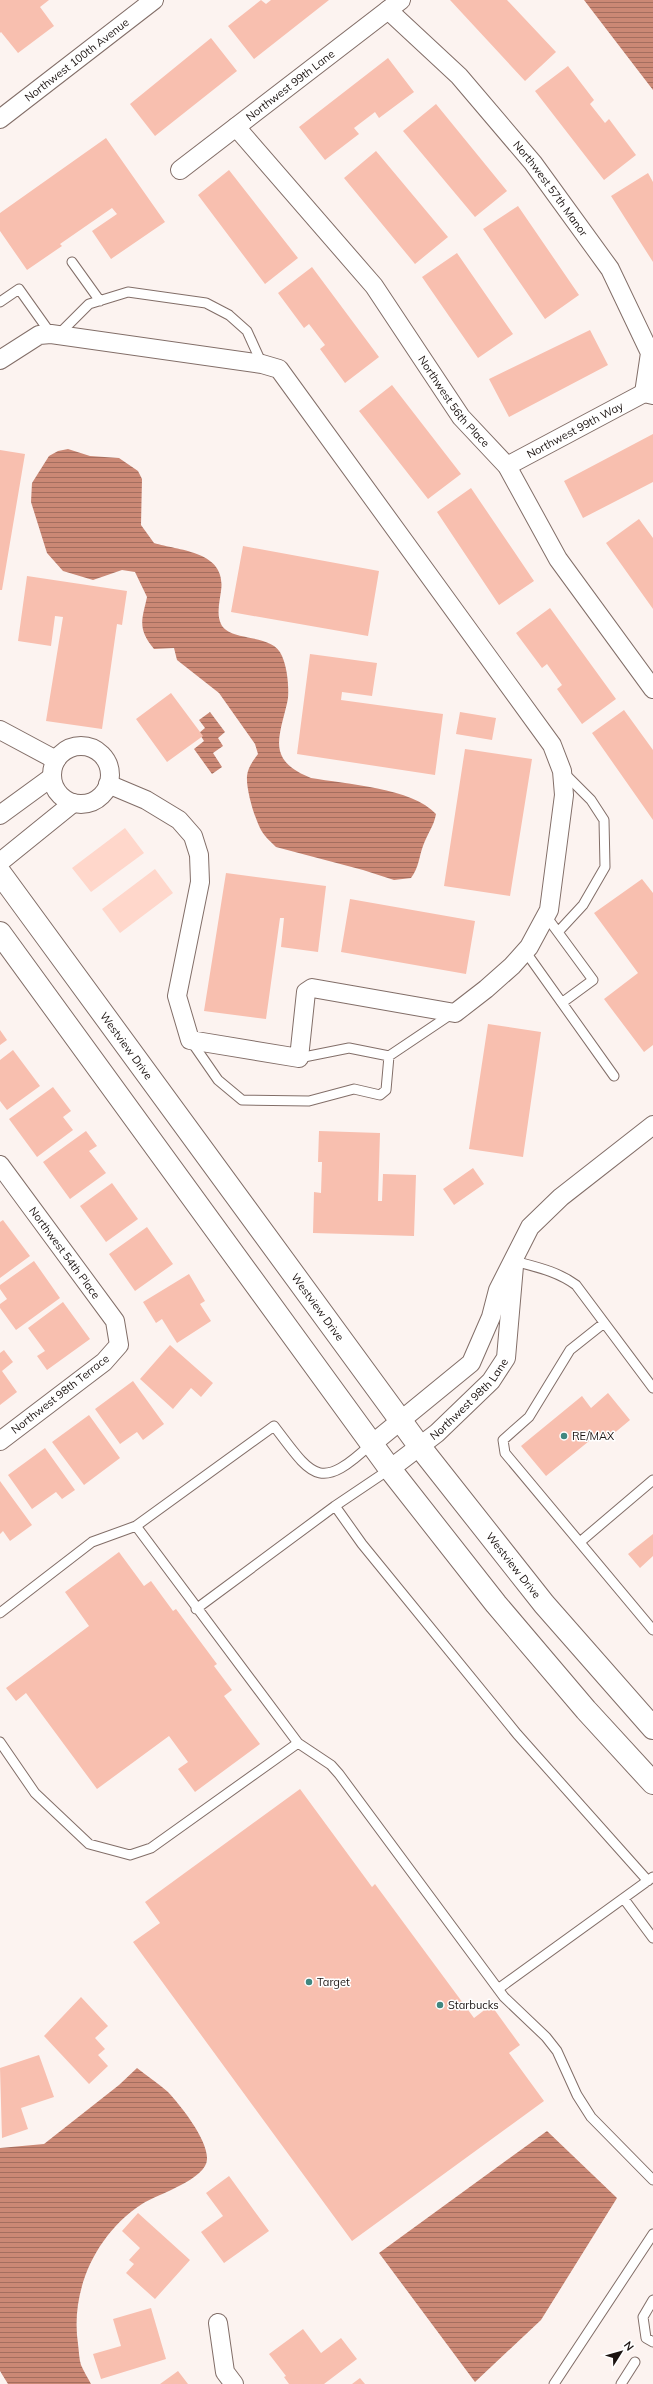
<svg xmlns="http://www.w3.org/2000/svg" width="653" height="2384" font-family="Mulish,sans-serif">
<defs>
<pattern id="water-rules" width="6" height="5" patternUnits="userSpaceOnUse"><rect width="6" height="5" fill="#cb8875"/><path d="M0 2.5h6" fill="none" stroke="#a46e5f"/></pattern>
</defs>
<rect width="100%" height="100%" fill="#fcf3f0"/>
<path fill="#ffd7cb" d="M125,828L144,853L91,892L72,868Z
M155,869L173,893L120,933L102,909Z"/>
<path fill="url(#water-rules)" d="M584,0H653V90Z
M68,449L90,456L119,458L138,471L142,479L141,525L154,543C180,551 227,551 221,591C220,600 216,614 221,624C230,643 273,632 282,656C287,667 289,685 288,698C286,712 276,737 280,751C284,766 299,773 311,778C345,784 413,788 436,814C434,826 427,834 423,846C419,857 419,867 411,878L394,880L363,870L276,847C270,841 263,835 260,828C254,816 246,789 247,776C248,767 253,761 258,754L255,744L219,693L177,660L174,648L154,649C137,628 142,620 147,597L135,572L122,570L93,580L63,571L47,553L31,502L32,483L49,456L58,451Z
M210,712L225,732L218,738L223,746L213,753L222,767L212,774L194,749L204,741L199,733L205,728L199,720Z
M137,2068C147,2076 159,2084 168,2092C181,2106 208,2140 207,2159C207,2179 158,2194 142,2204C96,2234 70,2290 78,2344C79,2351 79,2359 81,2365C84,2372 88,2378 91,2384H8L0,2371V2148L44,2144L119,2085Z
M547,2131L617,2198L541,2320L475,2382L379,2253Z"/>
<path fill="#f8bfaf" d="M0,0H49L40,7L54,26L18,53L1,32L0,33Z
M261,0L266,4L271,0H329L254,59L228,26Z
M450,0H507L556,52L525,81Z
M211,38L237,71L155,136L130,104Z
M388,58L414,92L379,118L375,112L354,128L359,134L325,160L299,127Z
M568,66L594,100L590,104L605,123L609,119L636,155L604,180L535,91Z
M436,104L507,191L475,217L403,131Z
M106,138L165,222L111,259L92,231L117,214L112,208L60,244L62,246L27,270L0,231V213Z
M376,151L448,237L415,264L344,178Z
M229,170L298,258L265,284L198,195Z
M648,173L653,182V262L611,196Z
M518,206L579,295L545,319L483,229Z
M457,253L513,334L478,358L422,277Z
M312,267L379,357L345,383L320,349L325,345L309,324L304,328L278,293Z
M590,330L608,365L509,417L489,379Z
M392,385L461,474L428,499L359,411Z
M653,434V482L583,518L564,481Z
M0,450L25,454L2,590H0Z
M471,488L534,581L499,605L437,512Z
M639,519L653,538V609L606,543Z
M243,546L379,571L368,636L231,612Z
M27,576L127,591L122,625L117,624L102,729L46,721L63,617L55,616L51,646L18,641Z
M550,608L616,699L582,724L557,689L562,685L547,664L542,668L516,633Z
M310,654L377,663L372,696L342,692L341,700L443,714L435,775L297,754Z
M171,693L203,736L167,762L136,719Z
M624,710L653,750V820L592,733Z
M460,712L496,718L492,740L456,734Z
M465,749L532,759L510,896L444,886Z
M226,873L326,886L318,952L281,947L284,918H280L266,1019L204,1011Z
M642,879L653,893V1045L644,1052L604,999L638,973L594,913Z
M350,899L475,921L466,974L341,952Z
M488,1024L541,1032L523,1157L469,1149Z
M0,1030L7,1040L0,1045Z
M13,1050L40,1086L7,1110L0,1101V1060Z
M53,1087L71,1111L63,1117L73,1130L37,1157L9,1119Z
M86,1131L97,1146L89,1151L106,1173L70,1199L43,1162Z
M319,1131L380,1133L378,1201H382L383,1174L416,1175L414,1236L313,1233L314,1192L321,1193L322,1162H318Z
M473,1168L484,1184L454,1205L443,1189Z
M112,1183L138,1219L106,1242L80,1206Z
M3,1220L30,1256L0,1278V1222Z
M147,1227L173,1264L135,1291L109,1254Z
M34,1261L60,1298L16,1330L0,1308V1304L7,1299L0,1289V1285Z
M189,1274L205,1301L200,1304L211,1321L177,1343L162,1319L156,1323L143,1302Z
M63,1302L90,1339L47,1370L37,1356L45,1351L28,1328Z
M170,1345L213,1383L201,1397L191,1388L173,1409L140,1379Z
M4,1350L13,1362L2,1371L17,1392L0,1405V1353Z
M133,1381L164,1424L143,1440L137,1432L120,1444L95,1409Z
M608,1393L630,1420L606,1440L599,1433L546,1476L521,1446L582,1396L591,1408Z
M89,1415L120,1458L84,1485L52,1442Z
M45,1448L75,1490L62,1499L56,1492L32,1509L8,1475Z
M0,1481L32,1525L10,1541L3,1531L0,1534Z
M653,1534V1556L640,1568L628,1554Z
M119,1552L144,1586L151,1581L173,1611L176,1609L217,1664L214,1666L232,1690L224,1696L260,1744L195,1792L178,1769L188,1762L169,1736L97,1789L26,1693L16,1701L6,1688L89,1626L65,1592Z
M300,1789L372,1887L375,1884L474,2018L491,2005L520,2045L509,2053L544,2101L352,2241L133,1942L160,1923L145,1902Z
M81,1997L108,2026L95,2038L105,2049L98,2055L108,2066L89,2084L44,2036Z
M39,2055L54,2097L21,2108L28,2129L2,2138L0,2068Z
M229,2176L269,2231L224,2263L201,2232L223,2216L206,2193Z
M138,2213L190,2260L155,2299L126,2273L134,2264L129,2260L140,2248L122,2231Z
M151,2308L166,2359L101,2379L93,2354L121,2346L113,2319Z
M303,2329L321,2353L341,2338L357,2359L324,2384H289L284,2377L286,2376L269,2354Z
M178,2371L188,2384H160Z
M360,2378L365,2384H352Z"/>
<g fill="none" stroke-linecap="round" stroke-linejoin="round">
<defs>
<path id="lane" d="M72,262L100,301
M0,302L19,289L51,334
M58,335L89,304L128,292L206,303L229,315L247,331L262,364
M546,916L593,980L563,1002
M558,932L583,905L605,867L604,820L591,800L563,772
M525,951L614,1076
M191,1041L218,1080L242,1100L309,1101L354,1089L380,1095L386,1090L389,1056L349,1048L299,1058
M389,1056L453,1013
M514,1261C536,1267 557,1271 576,1285L653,1388
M604,1323L570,1350L529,1417L503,1440L505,1453L653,1630
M335,1506L362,1544L517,1734L648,1881
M136,1526L298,1743L331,1765L339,1774L504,1997L546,2037L557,2051L577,2095L591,2117L653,2180
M580,1542L653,1480
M196,1609L335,1506L390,1469
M0,1613L92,1542L136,1526L274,1426C312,1476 319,1493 371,1444
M0,1742L35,1793L89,1844L130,1855L151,1848L298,1743
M624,1899L653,1938
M498,1989L653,1877
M653,2300L643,2317L646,2338L653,2342
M554,2384L653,2234
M621,2384L635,2362"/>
<g id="street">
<path id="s1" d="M388,10L459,76L533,163L610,269L650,353L644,393L653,395"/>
<path id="s2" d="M0,119L154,0"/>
<path id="s3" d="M236,127L374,286L461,417L507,466L558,559L653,689"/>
<path id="s4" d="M180,170L401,0"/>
<path d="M0,360L39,335L51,334L262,364L279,369L552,745L562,771L564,795L549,910L529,947L512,966L486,989L455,1013L312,988L306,992L299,1058L190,1040L177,996L200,882L199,855L193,836L179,820L146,800L108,784"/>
<path id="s5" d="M507,466L644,393"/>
<path d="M0,730L56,760"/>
<circle cx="81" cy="775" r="29"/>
<path d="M0,815L52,777"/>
<path d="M0,862L73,803"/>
<path id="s6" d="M0,1165L115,1321L119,1345L104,1362L0,1441"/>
<path d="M372,1444L471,1363L491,1317L498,1290L530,1227L561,1197L653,1125"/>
<path id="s7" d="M390,1469L437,1433L491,1381L506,1358L514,1266"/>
<path d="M218,2323L225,2372L234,2384"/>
</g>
<g id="secondary">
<path id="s8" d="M0,873L420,1447L544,1604L653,1728"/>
<path d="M0,933L390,1469L496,1604L586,1710L653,1783"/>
</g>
</defs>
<use href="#lane" stroke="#826e68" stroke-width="11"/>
<use href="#street" stroke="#826e68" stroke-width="20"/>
<use href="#secondary" stroke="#826e68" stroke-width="24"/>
<use href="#lane" stroke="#fff" stroke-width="9"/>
<use href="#street" stroke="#fff" stroke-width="18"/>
<use href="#secondary" stroke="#fff" stroke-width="22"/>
</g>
<g fill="#408780" stroke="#fff" stroke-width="1.5">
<circle cx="564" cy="1436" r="4"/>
<circle cx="309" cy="1982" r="4"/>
<circle cx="440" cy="2005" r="4"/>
</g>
<g text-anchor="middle" stroke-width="3" stroke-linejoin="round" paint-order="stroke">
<g font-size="11" fill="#1c1412" stroke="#fff">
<text dy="4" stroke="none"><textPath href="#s2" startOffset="97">Northwest 100th Avenue</textPath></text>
<text dy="4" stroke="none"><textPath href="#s4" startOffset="139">Northwest 99th Lane</textPath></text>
<text dy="4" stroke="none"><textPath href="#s1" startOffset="242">Northwest 57th Manor</textPath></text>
<text dy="4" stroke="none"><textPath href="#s3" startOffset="351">Northwest 56th Place</textPath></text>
<text dy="4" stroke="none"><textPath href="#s5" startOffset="77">Northwest 99th Way</textPath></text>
<text dy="4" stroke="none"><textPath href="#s8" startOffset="214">Westview Drive</textPath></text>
<text dy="4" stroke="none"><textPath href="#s6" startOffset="109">Northwest 54th Place</textPath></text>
<text dy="4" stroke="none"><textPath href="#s8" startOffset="538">Westview Drive</textPath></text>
<text transform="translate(60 1394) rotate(-38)" y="4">Northwest 98th Terrace</text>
<text dy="4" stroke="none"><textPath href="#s7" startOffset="106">Northwest 98th Lane</textPath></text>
<text dy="4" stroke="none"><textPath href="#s8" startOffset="862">Westview Drive</textPath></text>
</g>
<g font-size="11" fill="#1c1412" stroke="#fff" text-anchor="start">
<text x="572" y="1440">RE/MAX</text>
<text x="317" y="1986">Target</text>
<text x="448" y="2009">Starbucks</text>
</g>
</g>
<g transform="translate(621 2352) rotate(53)" stroke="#ffffff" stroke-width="3" paint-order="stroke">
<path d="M0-3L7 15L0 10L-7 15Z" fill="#1c1412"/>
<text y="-6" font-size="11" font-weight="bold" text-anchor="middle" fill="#1c1412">N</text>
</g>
</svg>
